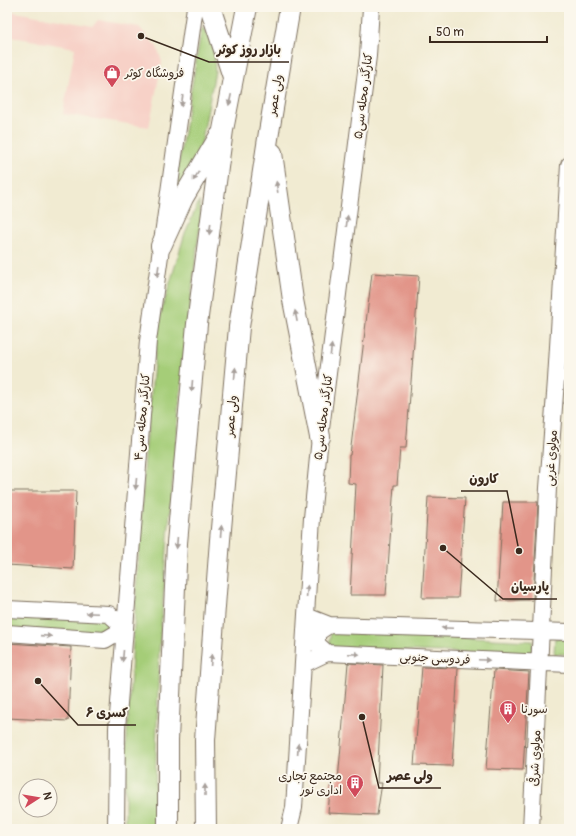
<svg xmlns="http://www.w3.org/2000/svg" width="576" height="836" font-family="Pangolin,'Playpen Sans Arabic',sans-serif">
<rect width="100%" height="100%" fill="#fbf7ec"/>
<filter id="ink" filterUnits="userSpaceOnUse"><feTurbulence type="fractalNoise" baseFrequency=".025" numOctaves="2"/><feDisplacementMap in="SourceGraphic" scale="8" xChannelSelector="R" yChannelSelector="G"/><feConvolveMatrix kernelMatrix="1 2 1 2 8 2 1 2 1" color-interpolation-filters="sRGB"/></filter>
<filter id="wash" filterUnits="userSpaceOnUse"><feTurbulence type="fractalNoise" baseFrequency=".012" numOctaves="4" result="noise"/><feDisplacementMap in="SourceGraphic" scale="16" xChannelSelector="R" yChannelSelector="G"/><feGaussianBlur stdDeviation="0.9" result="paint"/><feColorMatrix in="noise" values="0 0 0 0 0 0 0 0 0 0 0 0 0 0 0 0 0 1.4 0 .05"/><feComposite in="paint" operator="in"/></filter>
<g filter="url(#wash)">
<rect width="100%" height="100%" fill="#f1ebd2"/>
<path fill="#f7d1c7" d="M9,11L93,26L98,20L139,27L157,47L162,62L149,127L63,114L75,48L7,36V18Z"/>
<path fill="#a5cd78" stroke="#707c4b" d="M202,27L213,41L215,71L199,156L169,219Z
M199,201L201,216L185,346L171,499L159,652L154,829H125V766L145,456L158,323L185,233Z
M7,612L106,618L116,629L104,636L7,629Z
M331,631L533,641L532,655L329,648Z
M555,638L569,639V654H554Z"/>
<g id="blocks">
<path fill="#e29589" d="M372,273L419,276L406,448H400L397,485H394L386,595H350L356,484L348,483L349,455H350Z
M7,491H76L73,569L7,565Z
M428,497L465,498L458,598H422Z
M503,502H538L533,600L497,601Z
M7,643L71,647L68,721L7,718Z
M348,663L383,665L377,783H382L377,815L328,813L331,780L338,781Z
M422,667L458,668L452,766L414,765Z
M494,670L529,672L523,770L486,769Z"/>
</g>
</g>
<g filter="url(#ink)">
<use href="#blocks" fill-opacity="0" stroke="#7b6e5d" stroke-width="1"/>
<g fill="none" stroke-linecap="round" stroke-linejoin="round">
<defs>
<path id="minor" d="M7,609L109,614L125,628L105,640L7,633
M306,616L329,625L569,632
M327,653L317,644V633L329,625
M304,664L327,653L569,664
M116,829L117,728L148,341L195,7
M289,829L294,808L312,518L320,437L368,56L371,7
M531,829L548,488L556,380L569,165"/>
<path id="major" d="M210,7L233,77
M272,153L293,300L320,437
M161,246L183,198L219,137
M168,829V740L177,543L197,324L223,130L247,7
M206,829L205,740L220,540L239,327L269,132L290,7"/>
</defs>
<use href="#minor" stroke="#7b6e5d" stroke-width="18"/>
<use href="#major" stroke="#7b6e5d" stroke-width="22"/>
<use href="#minor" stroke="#fff" stroke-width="16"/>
<use href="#major" stroke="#fff" stroke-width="20"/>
</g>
<defs><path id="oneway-solid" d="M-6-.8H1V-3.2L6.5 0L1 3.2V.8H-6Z"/></defs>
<g fill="#a79f9a">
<use href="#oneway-solid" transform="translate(230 100) rotate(102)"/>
<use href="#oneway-solid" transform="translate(182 101) rotate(98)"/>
<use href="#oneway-solid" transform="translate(196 176) rotate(121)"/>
<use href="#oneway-solid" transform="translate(277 187) rotate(-98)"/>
<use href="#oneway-solid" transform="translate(347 221) rotate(-83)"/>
<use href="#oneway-solid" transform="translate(210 229) rotate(98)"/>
<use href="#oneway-solid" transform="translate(158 271) rotate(98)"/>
<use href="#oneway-solid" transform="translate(296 316) rotate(-101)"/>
<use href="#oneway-solid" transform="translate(331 350) rotate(-83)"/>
<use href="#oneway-solid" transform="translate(235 373) rotate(-85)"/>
<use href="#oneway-solid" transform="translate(192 386) rotate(95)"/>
<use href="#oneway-solid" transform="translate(136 484) rotate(95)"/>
<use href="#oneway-solid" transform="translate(221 531) rotate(-85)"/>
<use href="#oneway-solid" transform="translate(177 543) rotate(94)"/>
<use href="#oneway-solid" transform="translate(307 591) rotate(-86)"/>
<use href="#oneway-solid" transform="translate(92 613) rotate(-177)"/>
<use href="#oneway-solid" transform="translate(447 628) rotate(-178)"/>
<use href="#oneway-solid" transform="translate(46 636) rotate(4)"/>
<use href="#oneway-solid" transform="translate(354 654) rotate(3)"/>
<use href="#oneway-solid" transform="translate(123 656) rotate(95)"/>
<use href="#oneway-solid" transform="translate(211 660) rotate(-86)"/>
<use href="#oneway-solid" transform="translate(484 660) rotate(3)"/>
<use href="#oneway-solid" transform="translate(298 749) rotate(-86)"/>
<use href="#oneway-solid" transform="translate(205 790) rotate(-90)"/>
</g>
</g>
<defs>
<symbol id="shop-pin" viewBox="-11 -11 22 30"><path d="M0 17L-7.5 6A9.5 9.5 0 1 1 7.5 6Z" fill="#d1495b" stroke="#fbf7ec"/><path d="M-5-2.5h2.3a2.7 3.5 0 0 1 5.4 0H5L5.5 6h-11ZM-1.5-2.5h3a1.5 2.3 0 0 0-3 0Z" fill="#fff"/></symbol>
<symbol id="building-pin" viewBox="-11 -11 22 30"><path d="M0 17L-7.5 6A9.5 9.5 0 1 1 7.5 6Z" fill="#d1495b" stroke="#fbf7ec"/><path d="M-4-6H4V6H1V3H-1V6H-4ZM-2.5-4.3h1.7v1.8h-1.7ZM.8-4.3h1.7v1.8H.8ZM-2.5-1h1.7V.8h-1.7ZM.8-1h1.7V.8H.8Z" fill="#fff"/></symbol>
</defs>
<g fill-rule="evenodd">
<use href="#shop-pin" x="102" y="63" width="20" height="27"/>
<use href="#building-pin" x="498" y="699" width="20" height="27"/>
<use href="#building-pin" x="345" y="773" width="20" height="27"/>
</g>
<g text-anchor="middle" stroke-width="3.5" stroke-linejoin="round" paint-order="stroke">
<g font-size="12" fill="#3b2a1e" stroke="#fbf7ec" text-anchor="start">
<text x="125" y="77">فروشگاه کوثر</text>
<text x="521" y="713">سورنا</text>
<text x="342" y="780" text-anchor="end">مجتمع تجاری<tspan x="342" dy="14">اداری نور</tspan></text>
</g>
<g font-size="12" fill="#3b2a1e" stroke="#fbf7ec">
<text transform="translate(275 95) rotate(-80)" y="4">ولی عصر</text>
<text transform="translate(363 96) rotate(-83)" y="4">کنارگذر محله سی۵</text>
<text transform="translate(231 416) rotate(-85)" y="4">ولی عصر</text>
<text transform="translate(142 417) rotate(-85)" y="4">کنارگذر محله سی۴</text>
<text transform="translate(323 417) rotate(-83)" y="4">کنارگذر محله سی۵</text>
<text transform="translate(551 458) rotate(-86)" y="4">مولوی غربی</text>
<text transform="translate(435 658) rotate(3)" y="4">فردوسی جنوبی</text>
<text transform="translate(535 758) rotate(-87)" y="4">مولوی شرقی</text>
</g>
</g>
<path fill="none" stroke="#3b2a1e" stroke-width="1.5" d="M141 36L209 62H289M519 551L507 491H461M443 548L503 599H557M38 681L78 725H136M362 717L379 788H441"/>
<g fill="#3b2a1e" stroke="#fbf7ec" stroke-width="1.5">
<circle cx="141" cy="36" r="4"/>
<circle cx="519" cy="551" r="4"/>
<circle cx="443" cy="548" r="4"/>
<circle cx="38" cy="681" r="4"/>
<circle cx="362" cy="717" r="4"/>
</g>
<g font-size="13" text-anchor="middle" font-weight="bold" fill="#3b2a1e" stroke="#fbf7ec" stroke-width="3.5" stroke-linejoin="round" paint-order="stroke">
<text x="249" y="54">بازار روز کوثر</text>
<text x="484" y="483">کارون</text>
<text x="530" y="591">پارسیان</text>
<text x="107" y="717">کسری ۶</text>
<text x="410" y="780">ولی عصر</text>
</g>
<rect width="576" height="836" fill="none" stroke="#fbf7ec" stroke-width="24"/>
<g transform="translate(38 798) rotate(78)"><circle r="19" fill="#fbf7ec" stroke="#aea59a"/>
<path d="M0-3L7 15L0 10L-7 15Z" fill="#d1495b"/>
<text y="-6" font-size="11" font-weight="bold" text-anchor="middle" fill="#3b2a1e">N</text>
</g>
<path d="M430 36v6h117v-6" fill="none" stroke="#3b2a1e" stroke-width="2"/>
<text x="436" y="36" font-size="12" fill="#3b2a1e" stroke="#fbf7ec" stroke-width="3" paint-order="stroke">50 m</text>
</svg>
